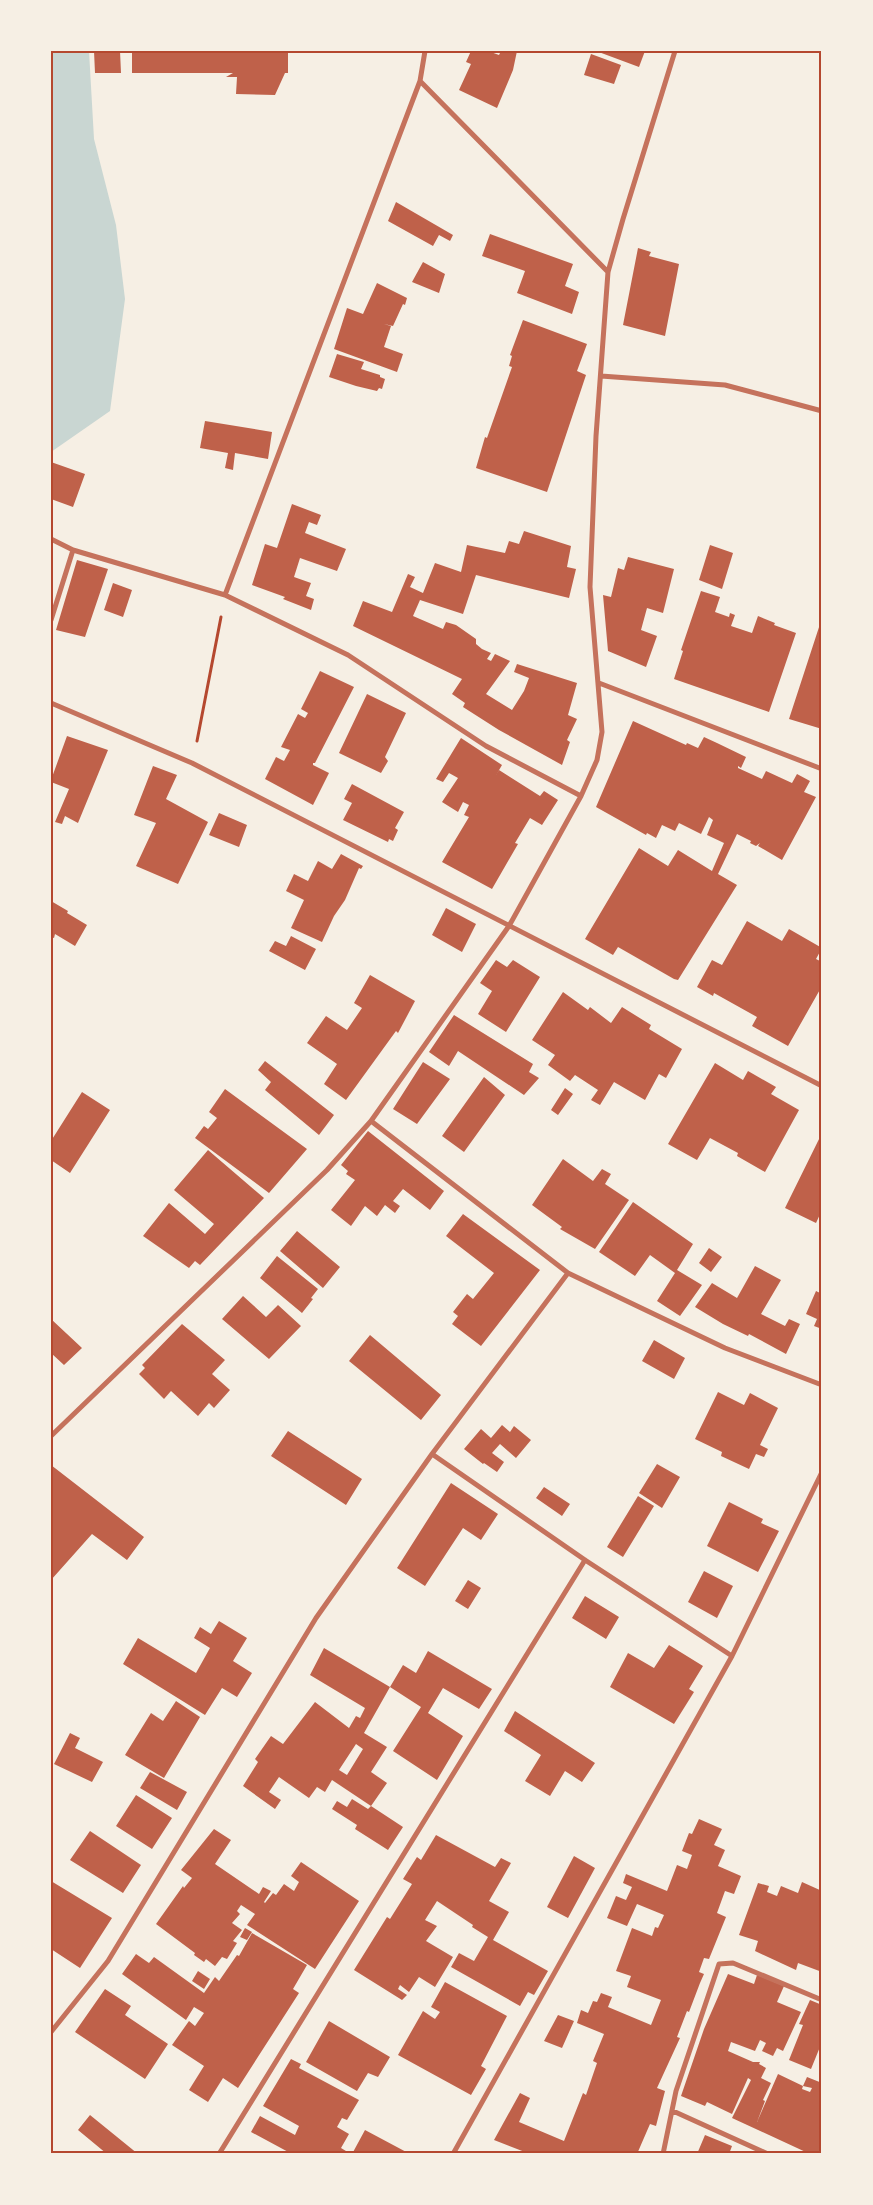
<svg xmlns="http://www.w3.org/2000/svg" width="873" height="2205" font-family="'Source Sans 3',sans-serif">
<rect width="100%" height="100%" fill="#f6efe4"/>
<path fill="#c9d6d2" d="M51,51H89L94,139L116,225L125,299L110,411L51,452Z"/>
<path fill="#bf614a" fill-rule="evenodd" d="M94,51H120L121,73H95Z
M132,51H288V73H285L275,95L236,94L237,77H226L233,73H132Z
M471,51H488L499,55L501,51H517L513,70L497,108L459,90L471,64L466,62Z
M596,51H645L639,67Z
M591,54L621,65L614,84L584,75Z
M396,202L453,235L450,241L439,235L433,246L388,221Z
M490,234L573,264L565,286L579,292L572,314L517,293L525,271L482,256Z
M638,248L651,252L649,256L679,264L665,336L623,325Z
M423,262L445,274L439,293L412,282Z
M377,283L407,298L405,305L403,304L393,326L384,324L391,326L384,347L403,354L397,372L334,349L347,308L363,314Z
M523,320L587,344L577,371L586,375L547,492L476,468L485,437L487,438L512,367L509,366L512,356L510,355Z
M337,354L364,362L361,369L380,375V377L385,379L382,389L379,388L377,391L356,386L329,377Z
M205,421L272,432L268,459L235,453L233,470L225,468L228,453L200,448Z
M51,462L85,474L73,507L51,499Z
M292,504L321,515L317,525L309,522L305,533L346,549L337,571L300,558L294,577L311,583L306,596L314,599L311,610L283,599L285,597L252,585L265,544L277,548Z
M524,531L571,546L567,567L576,569L569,598L476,575L463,614L420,600L413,616L443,629L446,622L456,625L476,639V644L482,649L491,653L487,659L491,661L495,654L510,661L486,694L512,710L524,691L529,678L514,672L517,664L577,683L568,715L577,719L567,740L570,742L562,765L499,730L463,707L465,703L452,694L462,679L353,626L363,601L392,612L408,574L415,577L410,587L423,593L435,563L461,572L467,545L505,553L509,541L519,544Z
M710,545L733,553L722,589L699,580Z
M628,557L674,569L663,613L647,608L641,630L657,636L646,667L608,651L603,595L611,597L618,568L624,570Z
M77,560L108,569L85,637L56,630Z
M113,583L132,590L123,617L104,610Z
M701,591L720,597L715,612L729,617L730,613L735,615L731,626L752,633L758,616L775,623L774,625L796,633L769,712L674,679L683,651L681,650Z
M821,621H822V729L789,719Z
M320,671L354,687L315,763H313V765L329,773L313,805L265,779L276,757L284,761L290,750L281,747L298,714L305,718L308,713L301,709Z
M367,694L406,713L385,757L388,761L381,773L339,753Z
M633,721L686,745L687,743L698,748L704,737L717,743L746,757L741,768L738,766V768L762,779L766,771L792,783L797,774L810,781L804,792L816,797L782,860L758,846L760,843L756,846L750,843L751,841L737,834L718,874L737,885L678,980L674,979L618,947L613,955L585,939L639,848L668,866L678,850L712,871L724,843L707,835L713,820L709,817L701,834L679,823L675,831L662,825L656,838L647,833L646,835L596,807Z
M67,736L108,750L78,823L65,816L62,824L55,822L69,789L51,782V780Z
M461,738L502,765L495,777L499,770L540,796L544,791L558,800L542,825L530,818L515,843L518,844L492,889L442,862L469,817L464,815L469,805L463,802L458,812L442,802L458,778L449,773L443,782L436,779Z
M153,766L177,775L166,799L208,822L178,884L136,866L156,823L134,815Z
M352,784L404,812L395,828L398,830L393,841L389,839L388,842L343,820L352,803L344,799Z
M219,813L247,825L239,847L209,835Z
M341,854L363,866L361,869L359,868L345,900L334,916L322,942L291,928L304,900L286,891L294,874L308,881L318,861L332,869Z
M51,901L68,911L67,913L87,925L75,946L55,934L54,938L51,937Z
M446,908L476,924L462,952L432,935Z
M747,921L782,941L789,929L822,948L816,959L822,962V986L788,1046L752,1026L757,1017L714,993L713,996L697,987L712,960L722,965Z
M291,936L316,949L305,970L269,951L275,941L286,946Z
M496,960L507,967L513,960L540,977L506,1032L478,1014L492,991L480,983Z
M370,975L415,1001L398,1033L396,1031L346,1100L324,1084L337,1064L307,1043L326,1016L347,1030L362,1008L354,1003Z
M563,992L588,1010L590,1007L611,1023L622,1007L651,1025L649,1029L682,1049L666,1078L659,1074L645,1100L614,1082L600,1105L591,1100L598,1090L575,1075L570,1081L548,1065L555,1055L532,1040Z
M454,1015L533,1064L529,1072L539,1078L524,1095L458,1051L449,1066L429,1052Z
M265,1061L334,1115L319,1135L265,1090L271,1082L258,1070Z
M423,1062L450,1079L417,1124L393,1109Z
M715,1063L743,1080L748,1071L776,1087L771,1094L799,1110L765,1172L737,1156L738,1153L710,1138L697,1160L668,1144Z
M484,1077L505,1095L464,1152L442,1136Z
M565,1088L573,1094L558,1115L551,1110Z
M225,1089L307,1149L269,1193L195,1138L204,1126L208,1129L217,1118L209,1112Z
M82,1092L110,1110L70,1173L51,1160V1141Z
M368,1131L444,1191L430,1210L403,1189L393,1201L400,1206L395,1213L385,1205L377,1216L365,1206L351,1226L331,1210L355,1180L346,1174L348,1171L341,1165Z
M822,1133V1210L816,1223L785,1208Z
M208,1150L264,1198L200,1265L195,1261L189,1268L143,1236L169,1203L205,1234L214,1224L174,1190Z
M563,1159L593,1181L602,1169L611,1174L605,1184L629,1200L595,1249L560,1229L562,1227L532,1205Z
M633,1202L693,1244L677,1270L702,1285L680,1316L657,1301L675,1273L650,1255L635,1276L599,1252Z
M463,1214L540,1270L481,1346L452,1324L458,1316L453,1312L467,1294L473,1299L494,1273L446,1236Z
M297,1231L340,1267L323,1288L280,1251Z
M709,1248L722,1257L711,1272L699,1263Z
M277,1256L318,1289L311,1298L313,1299L302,1313L260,1278Z
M755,1266L781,1280L761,1314L785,1326L789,1319L800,1324L786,1354L749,1334L748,1336L723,1324L695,1307L712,1283L737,1298Z
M816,1291L822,1294V1329L814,1326L817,1319L806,1314Z
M243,1296L266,1317L278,1305L301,1326L269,1359L222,1319Z
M51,1319L82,1348L64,1365L51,1353Z
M182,1324L225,1360L212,1374L230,1390L214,1408L209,1403L198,1416L171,1391L164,1399L139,1374L145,1368L142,1365Z
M370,1335L441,1395L421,1420L349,1361Z
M654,1340L685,1358L674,1379L642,1361Z
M718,1392L744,1405L750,1393L778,1408L760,1445L768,1449L764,1457L756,1454L749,1469L721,1456L722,1452L695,1439Z
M502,1425L510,1432L514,1426L531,1440L516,1458L500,1444L492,1453L504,1462L497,1472L484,1463L483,1464L464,1449L481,1429L491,1438Z
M288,1431L362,1479L346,1505L271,1456Z
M657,1464L680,1477L662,1508L639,1493Z
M51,1465L144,1537L127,1560L92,1534L51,1580Z
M451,1483L498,1514L481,1540L463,1528L425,1586L397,1568Z
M544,1487L570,1504L562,1516L536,1498Z
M638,1496L654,1506L623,1557L607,1547Z
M729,1502L763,1519L761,1523L779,1531L758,1572L707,1546Z
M704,1571L733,1586L717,1618L688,1602Z
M468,1580L481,1588L468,1609L455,1601Z
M585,1596L619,1617L606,1639L572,1618Z
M219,1621L247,1638L233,1661L252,1673L237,1697L222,1688L205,1715L123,1664L138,1638L196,1673L210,1648L194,1638L200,1627L211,1634Z
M669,1645L703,1666L689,1689L694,1692L674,1724L610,1687L628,1653L654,1668Z
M324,1648L390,1687L403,1665L416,1673L428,1651L492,1689L479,1709L443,1688L428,1713L463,1736L437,1780L393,1751L421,1707L390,1687L364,1733L387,1747L371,1772L387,1783L371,1806L403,1827L388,1850L355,1829L357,1825L332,1809L337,1801L347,1807L352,1799L368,1809L371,1806L332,1780L325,1792L317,1787L309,1798L279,1777L269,1792L281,1800L275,1809L243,1786L258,1762L255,1759L271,1736L283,1744L315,1702L349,1728L356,1716L360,1718L365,1708L310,1675ZM356,1744L363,1749L347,1775L339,1770Z
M176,1701L200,1717L164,1778L125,1755L151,1713L163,1721Z
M515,1711L595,1763L582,1782L565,1771L550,1796L525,1781L541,1755L504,1731Z
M70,1733L80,1738L75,1748L103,1762L92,1782L54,1764Z
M150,1772L187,1792L177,1810L140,1788Z
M136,1795L172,1818L152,1849L116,1826Z
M699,1819L722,1829L714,1845L725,1850L718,1866L741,1876L734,1894L725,1891L717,1913L726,1917L709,1959L704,1958L699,1972L704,1974L700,1983L689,2012L687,2011L677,2037L680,2038L657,2088L665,2091L656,2126L650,2124L637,2154H530L494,2140L520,2093L530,2098L519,2122L564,2141L583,2093L586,2095L597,2063L593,2061L604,2034L577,2023L581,2010L588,2013L593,2001L597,2002L601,1993L612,1997L608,2007L651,2025L661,2000L627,1987L631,1976L616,1971L632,1928L652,1936L655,1927L658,1928L664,1915L637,1904L627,1926L607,1918L616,1896L626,1900L632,1887L623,1883L626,1874L667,1891L677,1865L687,1869L692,1855L682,1851L689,1833L692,1834Z
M214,1829L231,1840L215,1864L259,1894L263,1887L271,1891L264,1902L265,1903L273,1893L276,1895L284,1884L294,1891L299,1882L291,1876L301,1862L359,1901L315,1969L247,1925L255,1914L241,1905L237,1911L240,1914L232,1923L242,1930L233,1941L237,1943L227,1959L222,1957L215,1966L206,1959L204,1962L194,1955L195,1953L156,1924L183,1886L184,1888L192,1878L181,1870Z
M90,1831L141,1865L123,1893L70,1860Z
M436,1835L495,1867L501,1858L511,1863L489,1901L509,1912L493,1940L548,1971L534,1995L528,1992L520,2006L451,1967L459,1953L474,1961L488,1937L472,1927L473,1925L437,1901L425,1920L437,1926L426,1941L453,1957L435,1987L419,1977L409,1992L400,1985L398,1989L407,1995L402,2000L354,1970L387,1917L390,1919L412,1884L403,1879L417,1857L421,1860Z
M574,1856L595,1868L568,1918L547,1907Z
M51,1881L112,1918L80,1968L51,1949Z
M802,1882L822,1891V1972L798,1963L796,1970L755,1951L758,1941L739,1935L758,1883L769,1886L767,1892L777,1896L781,1886L798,1893Z
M245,1928L252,1932L247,1940L240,1937Z
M252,1933L307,1965L293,1989L299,1993L238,2088L223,2078L208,2102L189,2090L204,2066L172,2045L189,2021L195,2026L204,2013L194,2007L186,2020L122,1974L136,1954L149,1963L154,1957L204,1993L215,1977L219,1981L237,1955L239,1956Z
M198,1971L210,1979L204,1989L192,1981Z
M728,1974L754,1984L757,1975L784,1986L777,2002L801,2012L783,2051L777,2048L773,2056L762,2051L766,2043L760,2040L755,2051L731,2042L728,2051L753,2062H760L759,2064L766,2068L761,2078L771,2083L763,2100L765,2101L757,2122L778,2074L803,2086L802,2089L810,2092L812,2088L803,2086L807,2077L822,2083V2154H810L732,2118L751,2080L748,2078L732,2114L707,2102L705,2106L681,2096L704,2029Z
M445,1982L507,2016L481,2066L486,2069L471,2095L398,2055L423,2011L435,2019L440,2012L431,2007Z
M105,1989L131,2006L125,2015L168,2044L145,2079L75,2032Z
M810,2000L822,2005V2042L811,2069L789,2060L803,2025L799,2024Z
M558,2015L574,2021L562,2048L544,2041Z
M329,2021L390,2057L378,2077L368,2073L357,2091L306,2062Z
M291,2059L301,2064L299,2068L359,2100L347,2120L342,2118L337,2127L349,2134L341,2148L351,2154H292L251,2132L260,2116L295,2135L299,2126L263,2106Z
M90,2115L138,2154H107L78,2130Z
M365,2130L410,2154H352Z
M705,2135L732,2146L729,2154H697Z"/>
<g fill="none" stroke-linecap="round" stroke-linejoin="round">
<path stroke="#b5482f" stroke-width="3" d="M197,741L221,617"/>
<path stroke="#c5725c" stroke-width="5" d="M420,81L608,272
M601,376L725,385L822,411
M51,539L73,550L225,595L348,655L486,746L581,796
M225,595L420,81L425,51
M51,620L73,550
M599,683L822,769
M51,703L192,763L822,1086
M371,1121L568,1273L725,1348L822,1385
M51,1436L327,1170L371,1121L509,926L581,796L597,760L602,732L590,587L596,436L608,272L623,219L675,51
M432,1454L585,1560L732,1656
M51,2032L108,1961L316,1618L432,1454L568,1273
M673,2111L768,2154
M219,2154L585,1560
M453,2154L732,1656L822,1472
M663,2154L676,2091L719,1964L733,1963L822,2000"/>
</g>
<rect width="873" height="2205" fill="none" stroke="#f6efe4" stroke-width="105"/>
<rect x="52" y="52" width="768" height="2100" fill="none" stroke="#b5482f" stroke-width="2"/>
</svg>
